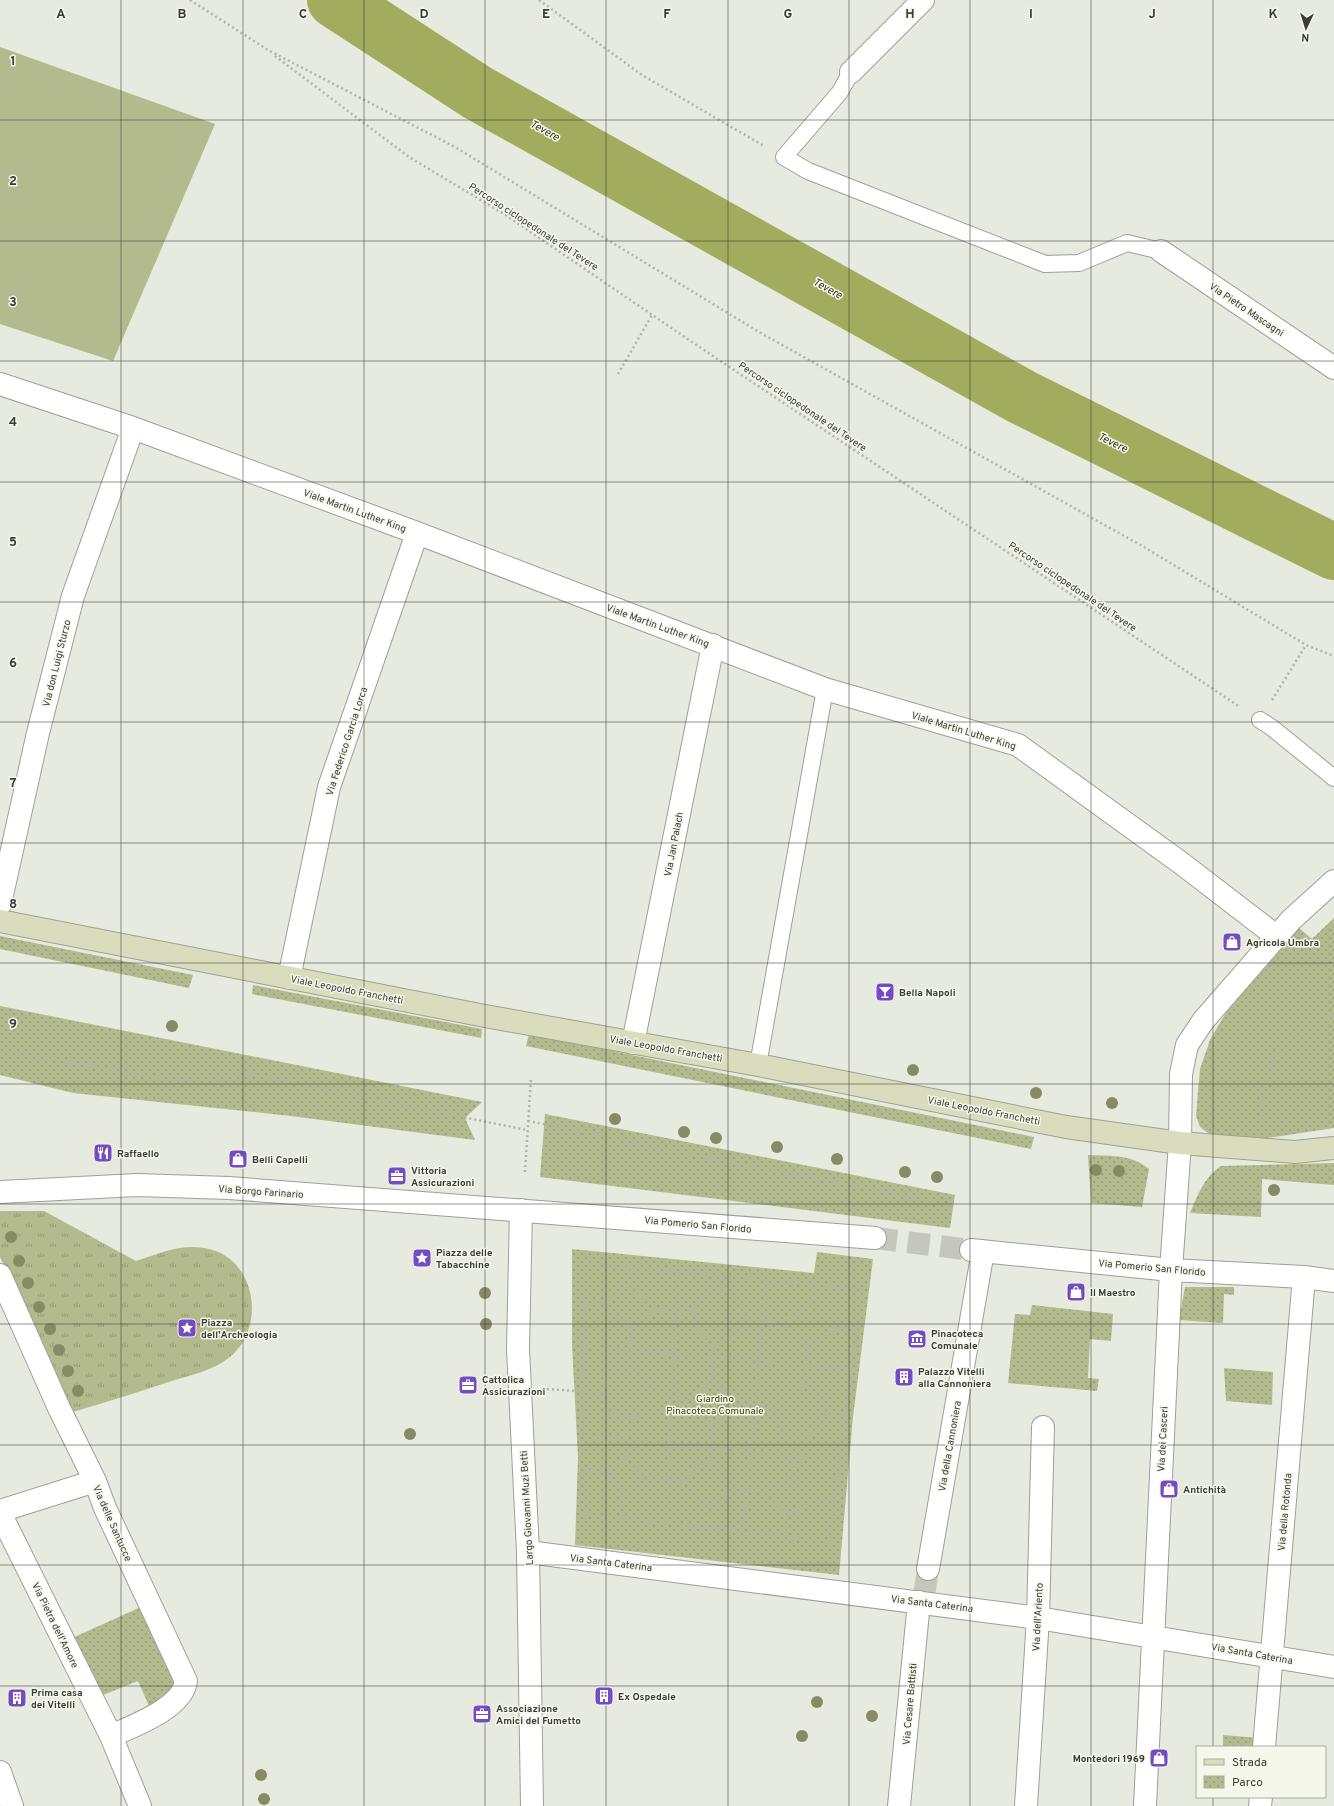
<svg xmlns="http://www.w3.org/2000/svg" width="1334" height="1806" font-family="Overpass,sans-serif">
<defs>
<pattern id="grass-tufts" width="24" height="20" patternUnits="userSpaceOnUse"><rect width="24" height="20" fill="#b3ba8d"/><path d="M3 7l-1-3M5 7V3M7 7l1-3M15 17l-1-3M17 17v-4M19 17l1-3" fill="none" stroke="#939874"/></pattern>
<pattern id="park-dots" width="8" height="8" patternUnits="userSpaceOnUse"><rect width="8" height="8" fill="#b3ba8d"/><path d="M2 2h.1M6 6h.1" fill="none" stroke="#939874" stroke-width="1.8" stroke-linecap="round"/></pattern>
</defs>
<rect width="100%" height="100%" fill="#e7eade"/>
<path fill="url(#grass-tufts)" d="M0,1211H44L136,1261C158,1254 180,1244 204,1248C255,1255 268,1326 230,1357C214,1370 191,1375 172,1381C139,1392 106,1402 73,1412L0,1257Z"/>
<path fill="url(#park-dots)" d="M1334,918V1128L1261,1139L1212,1136L1200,1127L1196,1116L1200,1069L1210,1040L1227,1011L1299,928L1312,939Z
M0,936L193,975L189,988L0,949Z
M253,985L482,1029L481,1038L252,994Z
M0,1006L482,1102L465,1118L475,1140L291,1116L73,1093L0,1075Z
M529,1034L1034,1137L1031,1149L526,1046Z
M545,1114L955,1195L950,1228L540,1177Z
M1088,1155C1110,1156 1132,1154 1149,1169L1142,1207L1091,1203Z
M1334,1163V1185L1262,1179L1261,1217L1190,1213C1198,1195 1204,1177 1221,1166Z
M572,1249L814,1273L817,1252L873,1259L853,1417L839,1575L575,1545L578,1458L572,1344Z
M1185,1287H1234V1295L1224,1294L1223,1323L1179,1320Z
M1032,1305L1113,1314L1111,1341L1090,1339L1088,1378L1099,1379L1097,1391L1008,1383L1015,1314L1030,1315Z
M1224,1368L1273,1372L1272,1405L1226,1401Z
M141,1607C148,1622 180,1677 172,1691C167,1699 157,1703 149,1706L138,1681L98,1697L70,1639Z
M1223,1735L1259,1738V1747H1223Z"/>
<path fill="#b3ba8d" d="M0,47L215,124L113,361L0,324Z"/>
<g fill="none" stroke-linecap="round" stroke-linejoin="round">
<path stroke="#a2ac5e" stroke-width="56" d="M335,0L478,93L1022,397L1334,552"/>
<path stroke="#c5c7bd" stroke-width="22" stroke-dasharray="22 11" stroke-linecap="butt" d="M875,1238L971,1250
M924,1596L928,1569"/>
<defs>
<path id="lane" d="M851,72L840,92L784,157L808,171L1045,264L1079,263L1127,243L1161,251
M1260,720L1271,727L1334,778
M758,1065L825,689"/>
<path id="street" d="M851,72L923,0
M1161,251L1334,368
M0,384L133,428L417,533L825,689L1018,745L1181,863L1276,936
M0,904L38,733L73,596L133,428
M289,978L329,787L417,533
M633,1043L713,645
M0,1192L137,1185L229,1188L875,1238
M521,1210L518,1349L528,1552L532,1806
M971,1250L1171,1270L1304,1277L1334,1281
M0,1275L59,1408L95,1481L105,1508L186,1681C183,1708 133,1726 111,1736
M0,1511L95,1481
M0,1513L111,1736L140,1806
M528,1552L1038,1618L1334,1667
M928,1569L983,1251
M1264,1747L1304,1277
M0,1772L12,1806
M899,1806L919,1602
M1026,1806L1038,1618L1043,1427
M1145,1806L1171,1270L1180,1143L1181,1074L1187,1045L1203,1021L1291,920L1334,881
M1260,1806L1261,1797"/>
<path id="secondary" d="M0,921L485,1016L758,1065L1066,1127L1180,1143L1295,1152L1334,1148"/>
</defs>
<use href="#lane" stroke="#9ea095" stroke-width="18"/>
<use href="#street" stroke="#9ea095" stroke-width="24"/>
<use href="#secondary" stroke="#9ea095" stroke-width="24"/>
<path stroke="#b1b3a9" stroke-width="2.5" stroke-dasharray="2 3" stroke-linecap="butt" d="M190,0L268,50L455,147L759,332L1144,547L1306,645L1334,656
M539,0L642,75L764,146
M275,56L409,157L504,214L689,340L1240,707
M618,374L652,315
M1272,700L1306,645
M0,1051L209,1086L239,1072L527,1130
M528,1121L953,1206
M1262,1123C1263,1110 1262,1095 1265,1083C1273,1045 1304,1033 1334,1014
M525,1172L531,1079
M629,1286L631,1267
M721,1291L723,1275
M694 1316a25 25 0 1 1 50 0a25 25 0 1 1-50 0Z
M586,1302L604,1303L629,1286L656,1309L631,1327L604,1303
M811,1304L814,1284
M656,1309L694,1315
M744,1319L781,1323
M837,1328L857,1330
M713,1340V1377
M583,1347L589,1263L863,1289L851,1370
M628,1368L631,1327
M603 1393a25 25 0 1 1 50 0a25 25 0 1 1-50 0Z
M775 1411a25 25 0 1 1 50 0a25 25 0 1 1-50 0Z
M802,1386L808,1346L837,1328L811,1304L781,1323L808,1346
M547,1389L603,1393
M653,1395L672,1397L691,1401
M738,1405L775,1409
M825,1413L853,1417
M627,1418L628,1456
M583,1435V1347L759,1361L851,1370L830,1542L585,1514L583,1435L841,1462
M687 1484a21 21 0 1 1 42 0a21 21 0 1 1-42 0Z
M710,1463L712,1425L691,1401L713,1377L738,1405L712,1425
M584,1471L607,1472
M792,1476L798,1436
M645,1478L628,1456L607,1472L624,1494L645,1478L687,1482
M729,1486L766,1493
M814,1499L792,1476L766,1493L787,1516L814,1499L836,1501
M622,1518L624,1494
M667,1523L677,1271
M708,1528L710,1505
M743,1532L767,1280
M786,1537L787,1516"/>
<use href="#lane" stroke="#fff" stroke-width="16"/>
<use href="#street" stroke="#fff" stroke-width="22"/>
<use href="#secondary" stroke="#daddbd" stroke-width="22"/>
</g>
<g fill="#878b64">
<circle cx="172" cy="1026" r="6"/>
<circle cx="913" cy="1070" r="6"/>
<circle cx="1036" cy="1093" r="6"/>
<circle cx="1112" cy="1103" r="6"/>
<circle cx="615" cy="1119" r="6"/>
<circle cx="684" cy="1132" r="6"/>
<circle cx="716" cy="1138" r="6"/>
<circle cx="777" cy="1147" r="6"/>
<circle cx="837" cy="1159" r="6"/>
<circle cx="1096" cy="1170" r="6"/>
<circle cx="1119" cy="1171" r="6"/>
<circle cx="905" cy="1172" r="6"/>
<circle cx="937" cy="1177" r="6"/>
<circle cx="1274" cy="1190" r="6"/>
<circle cx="11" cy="1237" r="6"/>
<circle cx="19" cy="1261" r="6"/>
<circle cx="28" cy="1283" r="6"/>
<circle cx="485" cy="1293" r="6"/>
<circle cx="39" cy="1307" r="6"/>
<circle cx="486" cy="1324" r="6"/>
<circle cx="50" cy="1329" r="6"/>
<circle cx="59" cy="1350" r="6"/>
<circle cx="68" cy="1371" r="6"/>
<circle cx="78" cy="1391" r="6"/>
<circle cx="410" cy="1434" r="6"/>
<circle cx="817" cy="1702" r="6"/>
<circle cx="872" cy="1716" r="6"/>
<circle cx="802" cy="1736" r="6"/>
<circle cx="261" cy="1775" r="6"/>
<circle cx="264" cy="1799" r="6"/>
</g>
<path fill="none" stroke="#3b3c37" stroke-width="1" stroke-opacity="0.55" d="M121,0V1806M243,0V1806M364,0V1806M485,0V1806M606,0V1806M728,0V1806M849,0V1806M970,0V1806M1091,0V1806M1213,0V1747M0,120H1334M0,241H1334M0,361H1334M0,482H1334M0,602H1334M0,722H1334M0,843H1334M0,963H1334M0,1084H1334M0,1204H1334M0,1324H1334M0,1445H1334M0,1565H1334M0,1686H1334M1213,1797V1806"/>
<defs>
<symbol id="shop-square" viewBox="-11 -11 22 22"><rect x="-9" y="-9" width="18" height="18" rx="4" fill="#744bc3" stroke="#f5f7eb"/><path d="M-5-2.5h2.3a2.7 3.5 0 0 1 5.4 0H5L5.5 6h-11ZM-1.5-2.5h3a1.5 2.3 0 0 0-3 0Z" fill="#fff"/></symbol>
<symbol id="bar-square" viewBox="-11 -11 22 22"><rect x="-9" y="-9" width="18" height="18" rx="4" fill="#744bc3" stroke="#f5f7eb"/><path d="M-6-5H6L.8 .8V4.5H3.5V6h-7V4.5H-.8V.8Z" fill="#fff"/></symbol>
<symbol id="restaurant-square" viewBox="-11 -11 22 22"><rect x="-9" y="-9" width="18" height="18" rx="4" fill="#744bc3" stroke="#f5f7eb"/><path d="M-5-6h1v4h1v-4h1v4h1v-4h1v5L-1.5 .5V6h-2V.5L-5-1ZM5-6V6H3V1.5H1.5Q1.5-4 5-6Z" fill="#fff"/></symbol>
<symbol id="office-square" viewBox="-11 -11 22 22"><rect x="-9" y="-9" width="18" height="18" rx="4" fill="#744bc3" stroke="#f5f7eb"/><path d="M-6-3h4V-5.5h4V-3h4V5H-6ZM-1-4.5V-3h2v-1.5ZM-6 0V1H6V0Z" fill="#fff"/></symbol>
<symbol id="sight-square" viewBox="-11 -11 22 22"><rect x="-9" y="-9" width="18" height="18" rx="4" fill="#744bc3" stroke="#f5f7eb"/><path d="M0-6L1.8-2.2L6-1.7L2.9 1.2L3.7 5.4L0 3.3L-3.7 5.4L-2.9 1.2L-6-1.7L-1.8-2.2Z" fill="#fff"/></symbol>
<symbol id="museum-square" viewBox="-11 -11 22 22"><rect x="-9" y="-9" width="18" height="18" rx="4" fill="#744bc3" stroke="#f5f7eb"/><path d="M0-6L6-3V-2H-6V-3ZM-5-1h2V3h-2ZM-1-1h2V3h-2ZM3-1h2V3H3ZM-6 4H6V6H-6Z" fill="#fff"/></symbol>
<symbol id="building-square" viewBox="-11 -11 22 22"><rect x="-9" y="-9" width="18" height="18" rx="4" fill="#744bc3" stroke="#f5f7eb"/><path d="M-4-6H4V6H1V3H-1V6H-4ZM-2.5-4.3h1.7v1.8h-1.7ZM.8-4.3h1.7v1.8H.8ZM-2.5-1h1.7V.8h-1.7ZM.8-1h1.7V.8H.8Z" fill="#fff"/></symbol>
</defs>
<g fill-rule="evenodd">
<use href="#shop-square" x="1221" y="931" width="22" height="22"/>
<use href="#bar-square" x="874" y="981" width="22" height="22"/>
<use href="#restaurant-square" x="92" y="1142" width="22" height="22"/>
<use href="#shop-square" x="227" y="1148" width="22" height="22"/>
<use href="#office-square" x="386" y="1165" width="22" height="22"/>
<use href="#sight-square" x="411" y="1247" width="22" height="22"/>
<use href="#shop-square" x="1065" y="1281" width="22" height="22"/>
<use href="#sight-square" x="176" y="1317" width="22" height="22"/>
<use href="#museum-square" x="906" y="1328" width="22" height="22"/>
<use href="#building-square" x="893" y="1366" width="22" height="22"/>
<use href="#office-square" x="457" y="1374" width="22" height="22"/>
<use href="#shop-square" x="1158" y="1478" width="22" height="22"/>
<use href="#building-square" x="593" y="1685" width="22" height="22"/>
<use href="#building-square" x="6" y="1687" width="22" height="22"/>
<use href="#office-square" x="471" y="1703" width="22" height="22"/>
<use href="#shop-square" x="1148" y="1747" width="22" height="22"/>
</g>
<g text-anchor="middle" stroke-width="3" stroke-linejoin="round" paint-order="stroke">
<g font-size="10" fill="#3b3c37" stroke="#f5f7eb">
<text transform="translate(534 226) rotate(33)" y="4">Percorso ciclopedonale del Tevere</text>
<text transform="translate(1247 309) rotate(34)" y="4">Via Pietro Mascagni</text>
<text transform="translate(803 406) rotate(34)" y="4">Percorso ciclopedonale del Tevere</text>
<text transform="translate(355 510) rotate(20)" y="4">Viale Martin Luther King</text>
<text transform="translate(1073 586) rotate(34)" y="4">Percorso ciclopedonale del Tevere</text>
<text transform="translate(658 625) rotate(20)" y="4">Viale Martin Luther King</text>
<text transform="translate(56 663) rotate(-76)" y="4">Via don Luigi Sturzo</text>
<text transform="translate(964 730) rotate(17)" y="4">Viale Martin Luther King</text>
<text transform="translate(346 741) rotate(-72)" y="4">Via Federico Garcia Lorca</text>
<text transform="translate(673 844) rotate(-79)" y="4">Via Jan Palach</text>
<text transform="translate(347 989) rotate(11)" y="4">Viale Leopoldo Franchetti</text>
<text transform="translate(666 1048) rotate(10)" y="4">Viale Leopoldo Franchetti</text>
<text transform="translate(984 1110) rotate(11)" y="4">Viale Leopoldo Franchetti</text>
<text transform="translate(261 1191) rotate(4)" y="4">Via Borgo Farinario</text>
<text transform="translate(698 1224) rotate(5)" y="4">Via Pomerio San Florido</text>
<text transform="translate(1152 1267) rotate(5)" y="4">Via Pomerio San Florido</text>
<text transform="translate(1162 1439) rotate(-87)" y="4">Via dei Casceri</text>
<text transform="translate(949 1446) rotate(-80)" y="4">Via della Cannoniera</text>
<text transform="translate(526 1508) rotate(-93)" y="4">Largo Giovanni Muzi Betti</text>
<text transform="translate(1284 1512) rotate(-85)" y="4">Via della Rotonda</text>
<text transform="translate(113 1523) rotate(66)" y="4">Via delle Santucce</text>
<text transform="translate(611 1562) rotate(7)" y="4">Via Santa Caterina</text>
<text transform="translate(932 1603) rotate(7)" y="4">Via Santa Caterina</text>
<text transform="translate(1037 1617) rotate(-87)" y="4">Via dell'Ariento</text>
<text transform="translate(56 1625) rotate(64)" y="4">Via Pietra dell'Amore</text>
<text transform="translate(1252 1653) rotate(10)" y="4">Via Santa Caterina</text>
<text transform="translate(909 1704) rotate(-85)" y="4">Via Cesare Battisti</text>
</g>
<g font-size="10" font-weight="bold" fill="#3b3c37" stroke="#f5f7eb" text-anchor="start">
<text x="1246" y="946">Agricola Umbra</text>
<text x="899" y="996">Bella Napoli</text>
<text x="117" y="1157">Raffaello</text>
<text x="252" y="1163">Belli Capelli</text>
<text x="411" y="1174">Vittoria<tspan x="411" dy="12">Assicurazioni</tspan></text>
<text x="436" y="1256">Piazza delle<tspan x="436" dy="12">Tabacchine</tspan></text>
<text x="1090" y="1296">Il Maestro</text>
<text x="201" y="1326">Piazza<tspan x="201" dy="12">dell'Archeologia</tspan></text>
<text x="931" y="1337">Pinacoteca<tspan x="931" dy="12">Comunale</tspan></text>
<text x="918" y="1375">Palazzo Vitelli<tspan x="918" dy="12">alla Cannoniera</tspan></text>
<text x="482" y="1383">Cattolica<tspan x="482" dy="12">Assicurazioni</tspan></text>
<text x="1183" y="1493">Antichità</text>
<text x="31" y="1696">Prima casa<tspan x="31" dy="12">dei Vitelli</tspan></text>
<text x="618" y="1700">Ex Ospedale</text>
<text x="496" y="1712">Associazione<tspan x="496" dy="12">Amici del Fumetto</tspan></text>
<text x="1145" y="1762" text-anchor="end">Montedori 1969</text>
</g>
<g font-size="10" fill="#383e00" stroke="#f5f7eb">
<text x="715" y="1402">Giardino<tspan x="715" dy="12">Pinacoteca Comunale</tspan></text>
</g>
<g font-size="11" font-style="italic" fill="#303412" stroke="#f5f7eb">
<text transform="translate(545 130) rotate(29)" y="4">Tevere</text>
<text transform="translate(828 288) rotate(29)" y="4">Tevere</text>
<text transform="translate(1113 442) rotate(26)" y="4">Tevere</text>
</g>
</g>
<g font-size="13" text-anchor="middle" font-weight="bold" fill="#3b3c37" stroke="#f5f7eb" stroke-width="3" stroke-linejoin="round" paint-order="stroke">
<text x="61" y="18">A</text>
<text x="182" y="18">B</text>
<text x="303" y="18">C</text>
<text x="424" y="18">D</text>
<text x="546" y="18">E</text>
<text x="667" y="18">F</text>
<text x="788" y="18">G</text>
<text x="910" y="18">H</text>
<text x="1031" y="18">I</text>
<text x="1152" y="18">J</text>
<text x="1273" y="18">K</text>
<text x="13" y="65">1</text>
<text x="13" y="185">2</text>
<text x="13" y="306">3</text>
<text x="13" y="426">4</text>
<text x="13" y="546">5</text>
<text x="13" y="667">6</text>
<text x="13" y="787">7</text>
<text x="13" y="908">8</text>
<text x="13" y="1028">9</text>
</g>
<rect x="1196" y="1746" width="130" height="52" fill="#f5f7eb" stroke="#abaca3"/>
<rect x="1204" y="1759" width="20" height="6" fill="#daddbd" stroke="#abaca3"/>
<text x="1232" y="1766" font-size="12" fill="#3b3c37">Strada</text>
<rect x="1204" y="1776" width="20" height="12" fill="url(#park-dots)" stroke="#abaca3"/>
<text x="1232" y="1786" font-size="12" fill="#3b3c37">Parco</text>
<g transform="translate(1306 28) rotate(184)" stroke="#f5f7eb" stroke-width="3" paint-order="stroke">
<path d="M0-3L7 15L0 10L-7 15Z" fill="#3b3c37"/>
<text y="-6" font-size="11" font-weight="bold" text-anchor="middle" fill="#3b3c37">N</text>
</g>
</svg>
